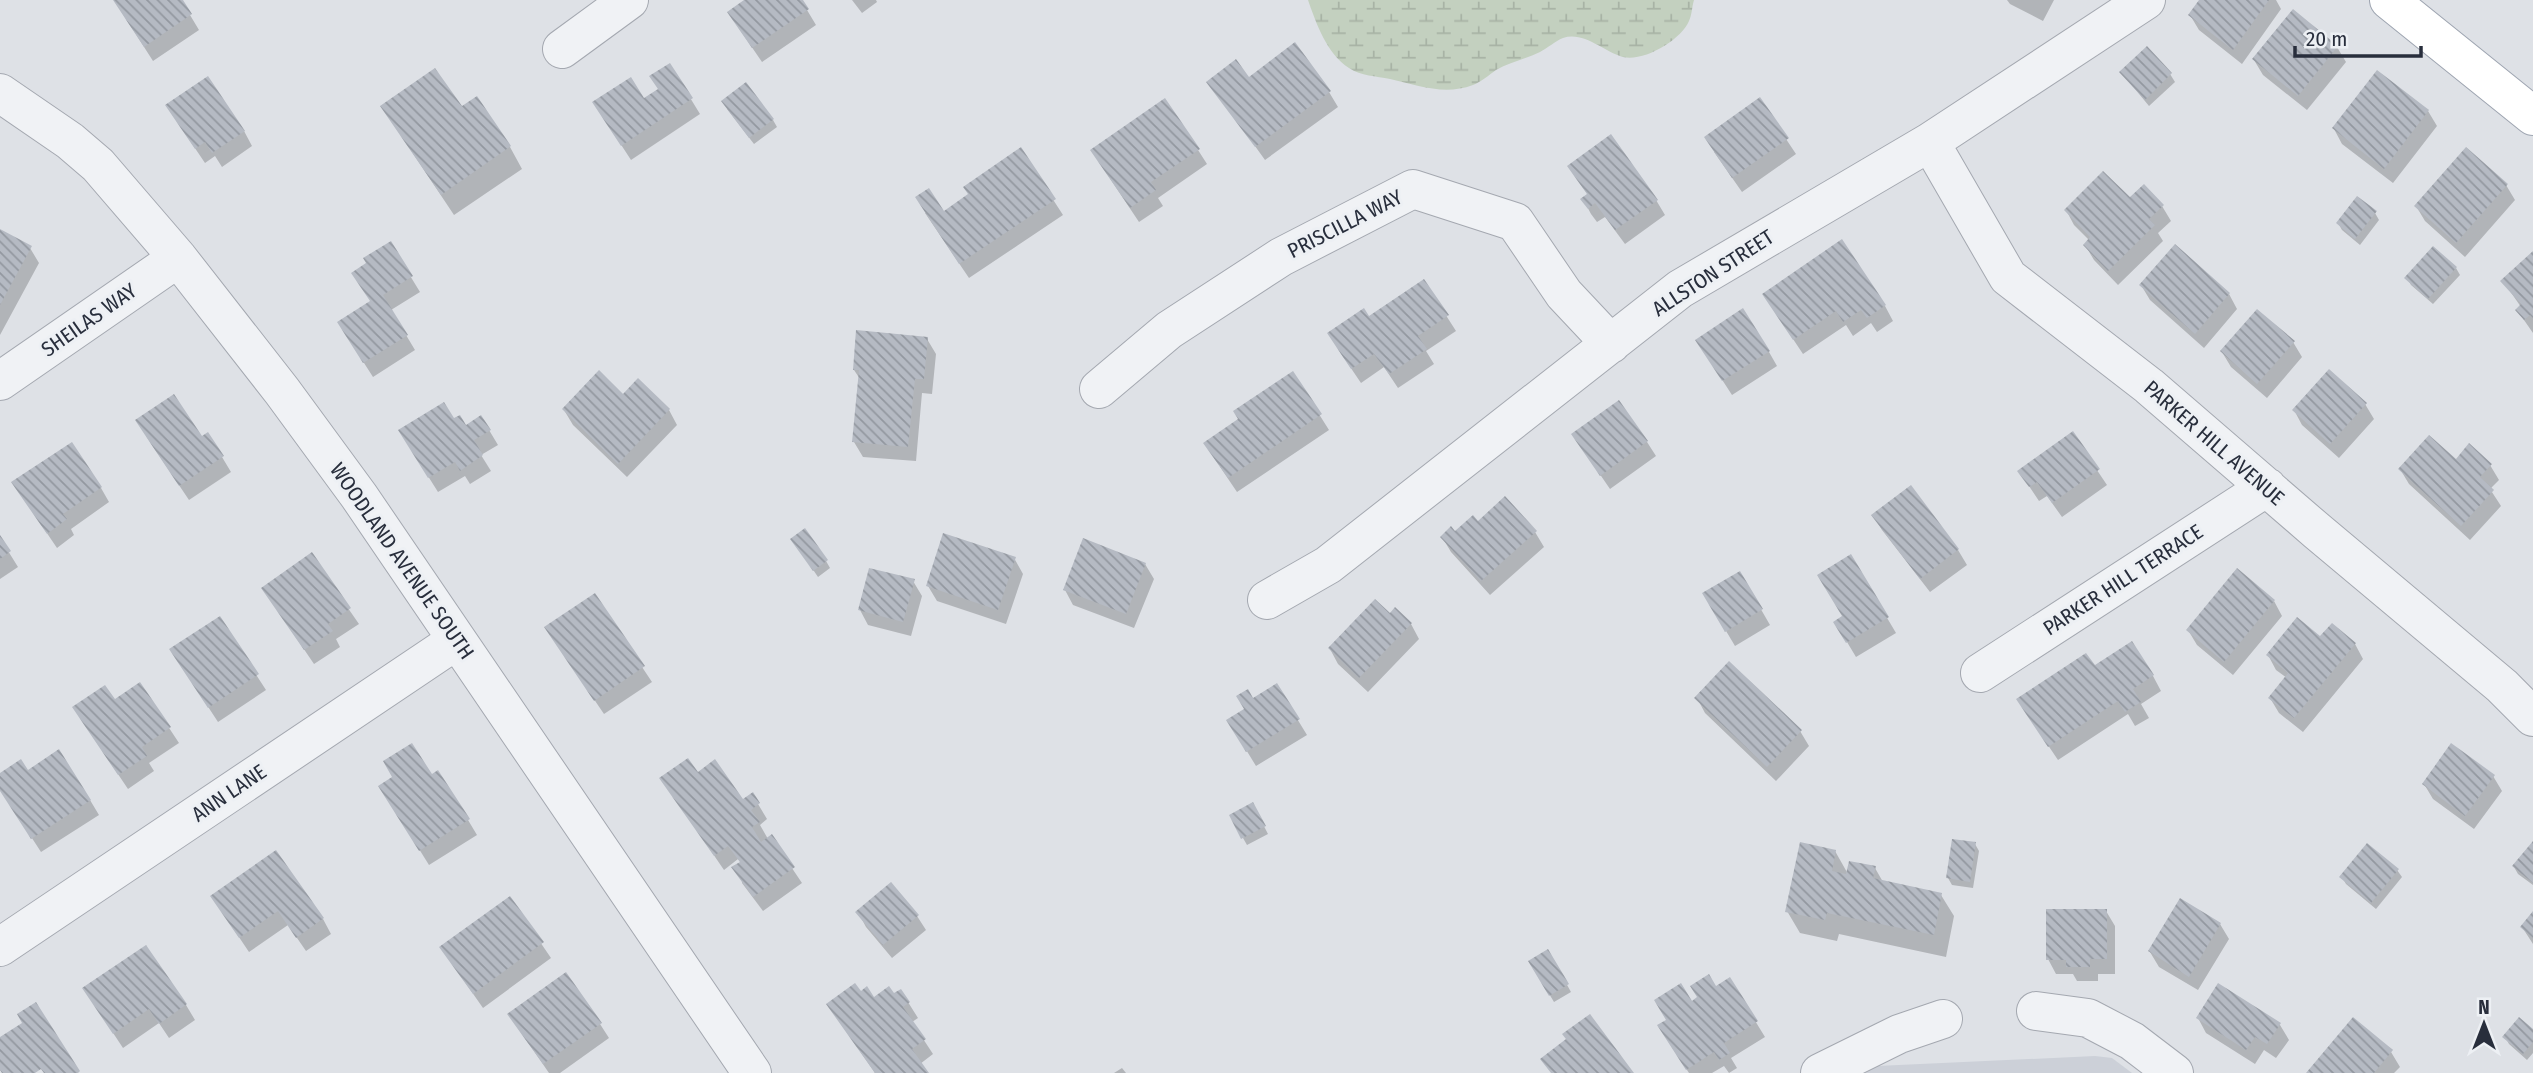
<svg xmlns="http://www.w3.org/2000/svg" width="2533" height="1073" font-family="'Fira Sans Condensed',sans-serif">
<defs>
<pattern id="wetland-marsh" width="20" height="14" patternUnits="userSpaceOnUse" patternTransform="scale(1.75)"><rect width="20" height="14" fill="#c3d0bf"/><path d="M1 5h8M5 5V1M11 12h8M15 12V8" fill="none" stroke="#a8b3a5"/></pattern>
<pattern id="building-back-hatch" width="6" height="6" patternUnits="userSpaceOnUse" patternTransform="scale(1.75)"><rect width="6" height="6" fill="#b5bac3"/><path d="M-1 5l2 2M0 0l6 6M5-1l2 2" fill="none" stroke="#9398a0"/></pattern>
</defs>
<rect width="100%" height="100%" fill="#dee1e6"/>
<path fill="#ccd0d8" d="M2095,1056L2112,1058L2132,1073H1865L1877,1066Z"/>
<path fill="url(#wetland-marsh)" d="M1308,0H1694C1692,6 1692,15 1689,21C1681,40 1644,62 1623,57C1604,52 1584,31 1563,38C1555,41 1548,48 1540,52C1526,59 1510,62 1496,70C1489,75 1481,82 1473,85C1444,96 1418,85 1390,79C1376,76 1361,76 1349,68C1327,54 1316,23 1308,0Z"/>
<path fill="#0003" d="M114,0H181L199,30L153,61Z
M748,0H801L816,25L762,62L738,27Z
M852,0H876L877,2L862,13Z
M2007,0H2054L2043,21L2010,4Z
M2201,0H2276L2281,9L2242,64L2199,30L2190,15Z
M2293,12L2337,47L2346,62L2307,110L2263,75L2254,60Z
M670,65L700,114L631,160L603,117L644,100L659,90Z
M2121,72L2170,74L2175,82L2149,106Z
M1248,79L1329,92L1338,107L1265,160L1209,82Z
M1760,100L1796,154L1742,192L1714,152Z
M382,107L461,109L510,147L522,169L454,215Z
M727,109L773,120L777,127L754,144Z
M2428,111L2437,126L2393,183L2342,144L2334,129Z
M176,120L244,131L252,146L222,167L215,156L205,163Z
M1021,150L1063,215L969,278L925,213H944L970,195Z
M1198,150L1207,164L1158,198L1163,206L1139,222L1101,165Z
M1569,167L1656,200L1665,215L1625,244L1605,217L1597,222L1591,214L1583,199L1588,195Z
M2506,185L2515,200L2465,257L2425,221L2416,206Z
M2130,200L2162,206L2171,221L2158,233L2163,241L2118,285L2094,260L2085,245L2090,241L2074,225L2066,210Z
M2375,213L2379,220L2360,245L2342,230L2338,223Z
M0,231L30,248L39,263L0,335Z
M390,243L420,292L391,310L415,350L373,377L348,338L372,302Z
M2533,254V333L2517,310L2521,307L2503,281Z
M2456,268L2460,275L2433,304L2411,285L2407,278Z
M1424,281L1456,331L1426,351L1434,364L1398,388L1384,367L1361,383L1338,349L1369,318Z
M2141,285L2229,294L2237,309L2204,348L2150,300Z
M1885,306L1893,321L1877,332L1871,323L1853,336L1846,325L1803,354L1773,309Z
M927,339L936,354L932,394L922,393L916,461L863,457L854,442L860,379L854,370Z
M2293,342L2302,357L2267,398L2231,367L2222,352Z
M1769,352L1777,366L1732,395L1706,355Z
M1293,373L1329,430L1237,492L1214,458L1240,420Z
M638,380L669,410L677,425L627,477L573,425L564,410L623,396Z
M2365,404L2374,419L2339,458L2302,425L2294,410Z
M453,421L465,427L489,430L498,445L481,455L491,471L470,484L465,476L438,492L409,446Z
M2072,433L2107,485L2062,517L2047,496L2039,501L2019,471Z
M1573,435L1647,442L1656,456L1610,489Z
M146,436L201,438L222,457L231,472L189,500Z
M2456,461L2490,465L2499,480L2490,489L2501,506L2470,540L2409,484L2400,469Z
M13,483L101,488L109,502L71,529L74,535L57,548Z
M1873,515L1958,550L1967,565L1930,592L1882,530Z
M1478,523L1535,532L1544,547L1490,595L1451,552L1442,537Z
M0,538L18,567L0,579Z
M797,546L826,561L830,568L818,577Z
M311,555L359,624L336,639L340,647L314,664L263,589Z
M1851,557L1896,633L1856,657L1835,622L1844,617Z
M1014,558L1023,574L1006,624L937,601L928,586Z
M1145,564L1154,579L1134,628L1073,605L1065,590Z
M1740,573L1770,625L1735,646L1704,594Z
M913,581L922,596L911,636L868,625L860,610Z
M594,595L652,682L604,714L555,642Z
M2274,601L2282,616L2233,675L2197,645L2188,630Z
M1390,615L1411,624L1419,639L1368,692L1338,664L1330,649Z
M219,618L266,690L218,722L180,664Z
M2321,639L2355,644L2363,659L2303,732L2279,713L2270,698L2287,678L2276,670L2268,655Z
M2094,667L2153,676L2161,691L2141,704L2149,718L2135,726L2128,714L2058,760L2027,714Z
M140,684L179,743L149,763L154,771L128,789L83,722Z
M1277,686L1307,735L1256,766L1237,735L1252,700Z
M1697,698L1800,731L1809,746L1776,781L1705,713Z
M28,772L90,800L99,815L41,852L0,789V775Z
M698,774L742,801L752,794L767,819L760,825L768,839L771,837L802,883L763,911L742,883L741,863L738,859L724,870L661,778Z
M431,776L468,820L477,835L429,865L389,801Z
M2493,776L2502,791L2474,829L2433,799L2424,784Z
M1253,805L1268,834L1247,845L1243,838Z
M2533,843V885L2518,874L2514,867Z
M1975,844L1979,851L1973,888L1952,885L1948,878Z
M1835,851L1848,874L1875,868L1883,882L1941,895L1954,916L1946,957L1839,934L1837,941L1800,933L1787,911Z
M2397,870L2402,877L2376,909L2346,884L2342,877Z
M212,897L323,919L331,934L306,951L288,925L249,952Z
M510,898L551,958L483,1008L441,948Z
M2106,911L2115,926V974H2098V981H2077L2073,974H2056L2048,959Z
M858,912L917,916L926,930L892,958L866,927Z
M2533,914V944L2522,927Z
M2220,924L2229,939L2198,990L2159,967L2150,952Z
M1548,951L1571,992L1554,1002L1530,962Z
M1730,980L1765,1037L1731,1058L1737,1068L1729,1073L1724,1066L1712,1073H1689L1668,1041L1692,1003Z
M84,989L186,1005L195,1020L169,1038L159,1023L123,1048Z
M901,991L918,1018L912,1022L933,1054L920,1064L927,1073H875L828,1005L861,994L874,999L894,996Z
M509,1015L600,1024L609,1038L560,1073H549Z
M2198,1018L2280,1025L2289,1040L2276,1058L2264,1050L2255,1064L2206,1033Z
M2533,1031V1053L2527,1060L2509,1044L2505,1037Z
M2391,1052L2400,1067L2394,1073H2308Z
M1122,1068L1126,1073H1114Z"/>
<path fill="url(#building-back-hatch)" d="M113,0H183L192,14L144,47Z
M744,0H803L809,9L752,48L727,12Z
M2199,0H2269L2233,50L2188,15Z
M2293,9L2338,46L2298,96L2252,59Z
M1295,42L1331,91L1255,147L1206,82L1236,59L1249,77Z
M2147,46L2172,73L2145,100L2119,72Z
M670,63L693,98L621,146L592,102L631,77L644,98L658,89L649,76Z
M435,68L462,106L477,96L511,146L441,195L380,106Z
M2377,70L2429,110L2384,169L2332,128Z
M208,76L245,131L212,153L205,142L195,149L165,105Z
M746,82L774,119L749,138L721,101Z
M1760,97L1789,138L1732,178L1704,137Z
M1165,98L1200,149L1151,182L1156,190L1130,208L1090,150Z
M1611,134L1658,200L1615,230L1595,203L1588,209L1580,199L1587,194L1567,166Z
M1021,147L1056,199L959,264L915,197L929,188L944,211L968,194L963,187Z
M2466,147L2508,184L2456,243L2414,206Z
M2103,171L2130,197L2144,184L2164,205L2149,219L2155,225L2108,271L2083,245L2090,237L2064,210Z
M2357,196L2377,211L2355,239L2336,223Z
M0,229L32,246L0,305Z
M1842,239L1886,305L1867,318L1861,310L1843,322L1836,311L1793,340L1762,294Z
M391,241L413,276L383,295L408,335L363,363L337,322L370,301L351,273L366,263L363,258Z
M2175,244L2230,293L2195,334L2139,285Z
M2433,246L2457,267L2428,299L2404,278Z
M2533,251V318L2530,315L2524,320L2515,310L2521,304L2500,281Z
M1424,279L1449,315L1418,336L1427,349L1389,374L1374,354L1351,369L1327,333L1364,308L1369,316Z
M1743,308L1770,351L1722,381L1695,340Z
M2257,309L2295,341L2257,384L2220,351Z
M856,330L928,337L924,379H915L908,447L852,442L859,370H853Z
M2329,369L2367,403L2330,444L2292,410Z
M599,370L623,394L638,378L670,409L618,464L562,409Z
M1293,371L1322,414L1228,478L1203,443L1238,419L1233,411Z
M174,394L202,436L208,432L224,456L179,486L135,420Z
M1619,400L1648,441L1600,476L1571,434Z
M444,402L454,418L460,415L466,425L481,415L491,430L474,440L483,455L460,471L455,462L428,478L398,430Z
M2073,431L2100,469L2052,503L2037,482L2029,487L2017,471Z
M2429,435L2456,459L2469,443L2492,464L2480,477L2494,490L2461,526L2398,469Z
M72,442L102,487L63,514L67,519L47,534L11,482Z
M1911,485L1959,549L1920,579L1871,515Z
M1505,496L1537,531L1481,581L1440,537L1451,526L1455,531L1473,515L1478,521Z
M805,528L828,560L813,571L790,539Z
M943,533L1016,557L998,610L926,586Z
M0,535L11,551L0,559Z
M1083,538L1146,563L1126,614L1063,590Z
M312,552L351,608L328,624L333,631L304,650L261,588Z
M1851,554L1889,617L1846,643L1833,622L1842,616L1817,575Z
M869,568L915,579L903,622L858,610Z
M2237,568L2275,600L2224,662L2186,630Z
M1740,571L1763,609L1725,632L1702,593Z
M595,593L645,666L594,701L544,627Z
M1375,599L1390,613L1395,607L1412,623L1359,678L1328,648Z
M220,616L259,674L208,708L169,649Z
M2297,617L2320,636L2332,623L2356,643L2294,718L2268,698L2288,673L2266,655Z
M2132,641L2154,675L2133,689L2141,702L2125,712L2118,701L2048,747L2016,699L2086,653L2095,665Z
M1729,661L1802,730L1767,767L1694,698Z
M140,682L171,727L142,747L147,756L118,775L72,707L105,685L115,699Z
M1277,683L1300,719L1246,752L1226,720L1244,709L1236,696L1248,689L1253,698Z
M412,743L432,774L438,770L470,819L419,851L378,786L392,777L383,761Z
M2451,743L2495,775L2465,816L2422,784Z
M59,749L91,800L31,839L0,791V773L21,759L28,770Z
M688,758L698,772L715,759L743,799L753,792L760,803L751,810L760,822L752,827L761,842L772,834L795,867L753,897L731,867L740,862L728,846L714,856L659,778Z
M1253,802L1266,826L1241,839L1229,815Z
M1952,839L1976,842L1970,882L1946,878Z
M2533,841V883L2512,866Z
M1800,842L1836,850L1832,871L1846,874L1849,861L1876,866L1873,878L1942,893L1934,935L1827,913L1825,920L1785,912Z
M2367,843L2399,869L2371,903L2339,877Z
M276,850L324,918L296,938L278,911L239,938L210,896Z
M891,882L919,915L883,945L855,912Z
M510,896L544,942L473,994L439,947Z
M2180,898L2221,923L2189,977L2148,951Z
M2046,909H2107V959H2090V967H2066V960H2046Z
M2533,911V938L2520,927Z
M146,945L187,1004L159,1024L149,1009L113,1034L82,988Z
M1548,949L1569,984L1549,996L1528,961Z
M566,972L602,1023L543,1064L507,1014Z
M1709,974L1716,986L1730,977L1758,1021L1724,1043L1730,1053L1719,1060L1714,1052L1686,1070L1657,1025L1666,1020L1654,1000L1681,983L1692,1001L1697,997L1690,986Z
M855,983L861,991L867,986L874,997L889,986L894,993L901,989L910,1002L903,1007L926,1039L912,1049L929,1073H875L826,1004Z
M2218,983L2281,1023L2267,1044L2255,1037L2246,1050L2196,1018Z
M36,1002L80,1071L78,1073H44L41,1069L35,1073H2L0,1070V1037L22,1023L17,1014Z
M1590,1014L1634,1073H1551L1540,1059L1566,1039L1562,1034Z
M2353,1017L2393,1050L2374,1073H2306Z
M2519,1017L2533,1029V1042L2523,1054L2502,1037Z"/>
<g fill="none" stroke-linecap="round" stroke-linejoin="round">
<defs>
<path id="minor" d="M562,49L629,0
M0,93L70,141L98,165L178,258L282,391L359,496L752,1073
M1930,142L2008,277L2149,386L2317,531L2502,686L2533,717
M0,381L178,258
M1099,389L1169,330L1281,257L1413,189L1515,222L1564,294L1611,344
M1267,600L1328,565L1680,289L1930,142L2146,0
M1980,673L2267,487
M0,947L457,640
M2036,1011L2088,1018L2132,1041L2174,1073
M1820,1073L1899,1034L1943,1019"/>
<path id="major" d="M2389,0L2533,116"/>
</defs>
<use href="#minor" stroke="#a4a8b0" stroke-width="40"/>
<use href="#major" stroke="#9ea5b1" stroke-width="40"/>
<use href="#minor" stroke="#f0f2f5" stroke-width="38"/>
<use href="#major" stroke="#fff" stroke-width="38"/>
</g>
<g text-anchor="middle" stroke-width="6" stroke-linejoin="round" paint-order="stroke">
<g font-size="21" fill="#282e3c" stroke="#edf0f4">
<text transform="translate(1345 224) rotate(-27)" y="7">PRISCILLA WAY</text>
<text transform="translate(1713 273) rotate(-33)" y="7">ALLSTON STREET</text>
<text transform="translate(89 320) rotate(-35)" y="7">SHEILAS WAY</text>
<text transform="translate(2214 443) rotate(41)" y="7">PARKER HILL AVENUE</text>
<text transform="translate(402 561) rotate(55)" y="7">WOODLAND AVENUE SOUTH</text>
<text transform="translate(2123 580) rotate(-33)" y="7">PARKER HILL TERRACE</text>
<text transform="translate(229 793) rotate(-34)" y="7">ANN LANE</text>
</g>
</g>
<g transform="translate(2484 1024)" stroke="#edf0f4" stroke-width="5" paint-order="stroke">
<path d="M0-5L12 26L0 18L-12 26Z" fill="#282e3c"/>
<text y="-10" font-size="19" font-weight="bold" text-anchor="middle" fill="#282e3c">N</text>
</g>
<path d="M2295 46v10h126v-10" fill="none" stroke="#282e3c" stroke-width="3.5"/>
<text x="2306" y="46" font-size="21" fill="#282e3c" stroke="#edf0f4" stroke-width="5" paint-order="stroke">20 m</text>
</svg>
